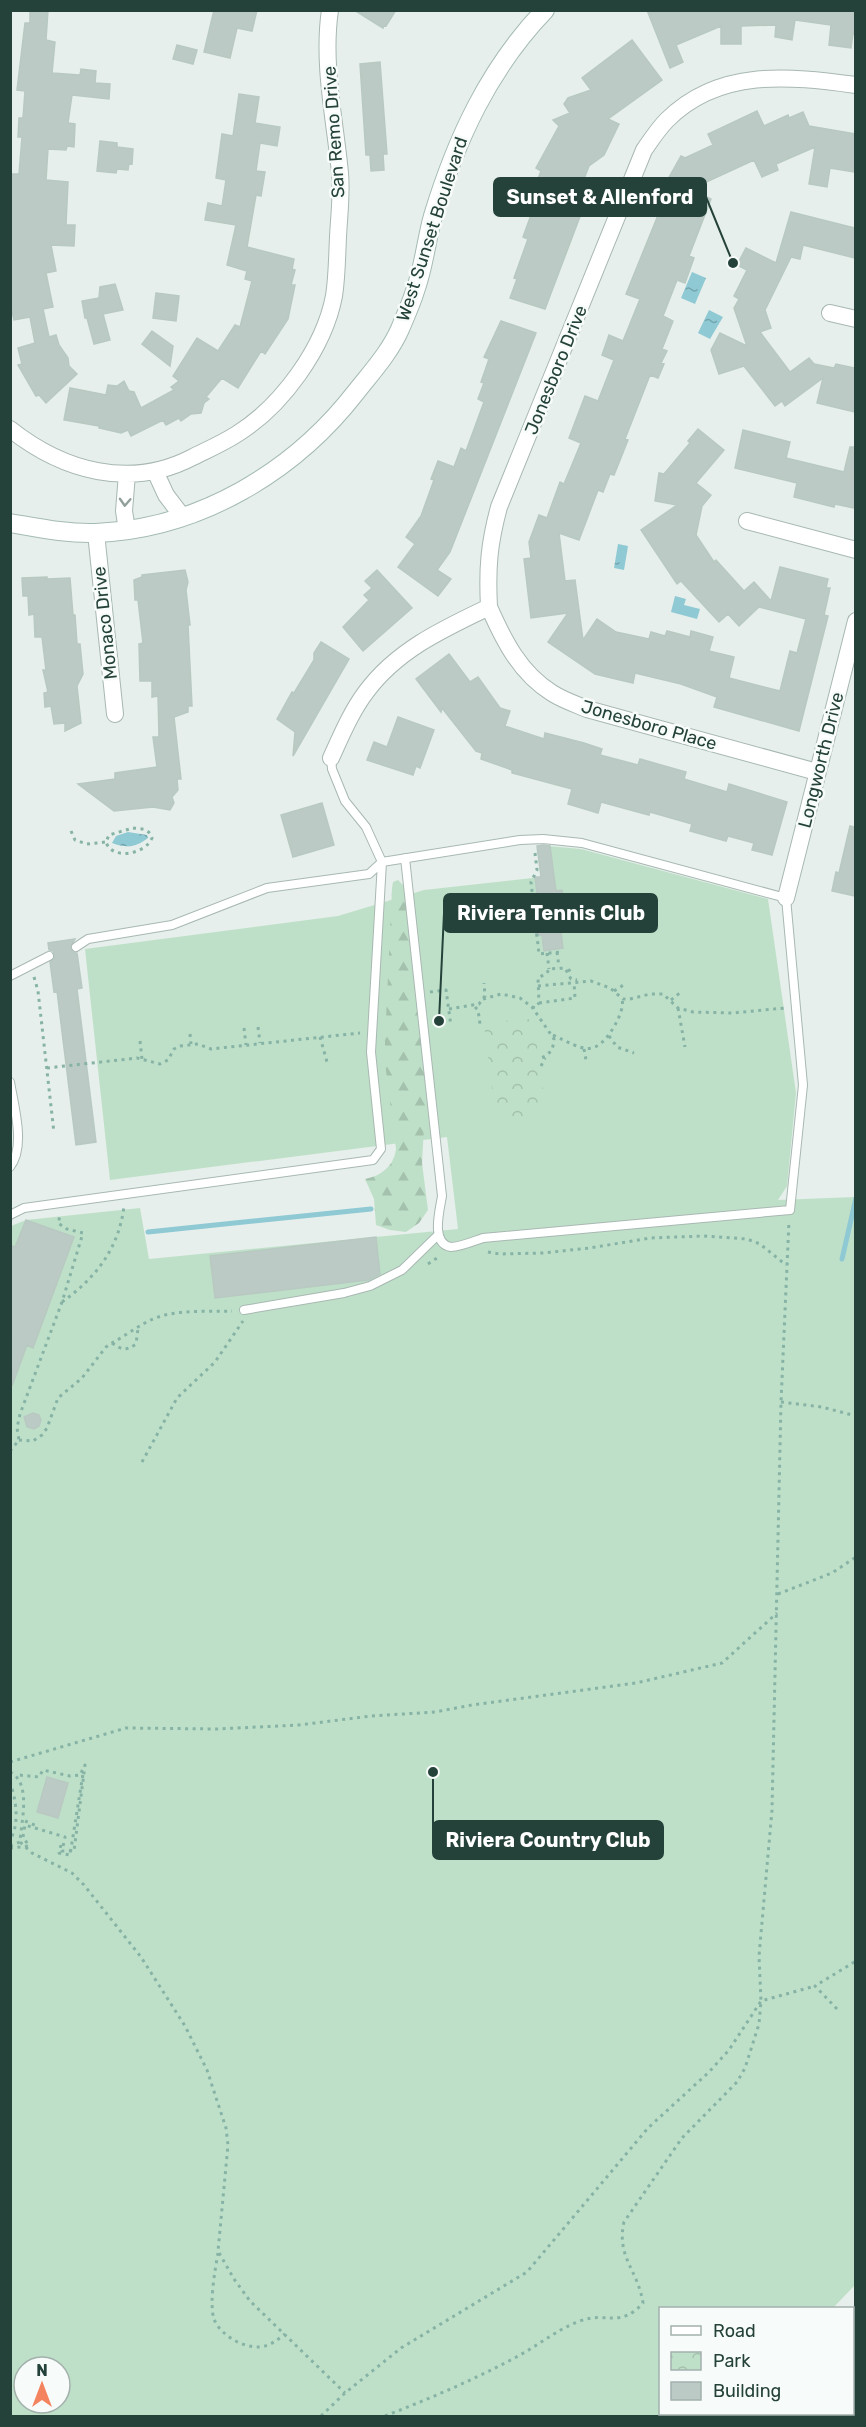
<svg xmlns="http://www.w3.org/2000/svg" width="866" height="2427" font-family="Rubik,sans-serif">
<defs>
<pattern id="forest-firs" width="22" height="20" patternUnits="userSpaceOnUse" patternTransform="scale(1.5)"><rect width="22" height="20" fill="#bfe0c8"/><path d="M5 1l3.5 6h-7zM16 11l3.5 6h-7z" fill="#a4c1ad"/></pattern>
<pattern id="park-crowns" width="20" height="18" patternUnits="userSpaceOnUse" patternTransform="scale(1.5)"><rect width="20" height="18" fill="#bfe0c8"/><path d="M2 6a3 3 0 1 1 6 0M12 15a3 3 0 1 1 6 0" fill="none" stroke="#a4c1ad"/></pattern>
<pattern id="water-ripples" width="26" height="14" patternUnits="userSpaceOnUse" patternTransform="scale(1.5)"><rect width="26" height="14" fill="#8ec9d4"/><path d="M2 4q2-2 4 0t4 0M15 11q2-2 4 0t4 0" fill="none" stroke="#74a5ad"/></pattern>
</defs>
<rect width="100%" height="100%" fill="#e6efeb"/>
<path fill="#bfe0c8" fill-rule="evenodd" d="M537,845L581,849L768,899L796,1093L787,1186L778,1200L855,1197V2285L833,2308H660V2414H726L723,2416H11V1226L26,1220L140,1208L149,1259L458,1229L447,1137L110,1180L85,949L338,916L424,890L541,877ZM24,2367H60V2403H24Z"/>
<path fill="url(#forest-firs)" d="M398,880L404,886L426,1090L422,1163L428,1210L419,1223L406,1232L390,1230L376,1225L374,1199L365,1179C381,1176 394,1166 396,1149L385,1063V1042L392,888L393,882Z"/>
<path fill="url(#park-crowns)" d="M527,1018L534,1024L545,1104L536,1114L496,1120L484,1024Z"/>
<path fill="url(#water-ripples)" d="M692,272L706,278L695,304L681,298Z
M709,310L723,317L710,339L698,333Z
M618,544L628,546L624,570L614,568Z
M675,596L686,599L684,605L700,609L697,619L671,612Z
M128,832L147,835L148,838C135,848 126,848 112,843L116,836Z"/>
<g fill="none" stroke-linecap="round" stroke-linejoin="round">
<path stroke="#8ec9d4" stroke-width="5" d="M148,1232L371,1209
M842,1259L856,1198"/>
</g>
<path fill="#bbcac4" stroke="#b8c9c2" stroke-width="1.5" d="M30,10H48L46,40L55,42L52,73L80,75L81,69L96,71L95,83L110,84L109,99L72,95L68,123L75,124L74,147L67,146L66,150L48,149L46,180L68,182L66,225H75L74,246L51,245L56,271L46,273L53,307L43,309L49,337L56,335L59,345L68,358L69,366L77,374L46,403L39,395L36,396L18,365L22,364L18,348L35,343L30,317L14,320L10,303V174H19L22,137H18L19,118H23L25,91L17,90L25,23H30Z
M214,10H257L252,31L237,28L230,58L204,52Z
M354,10H396L386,26L384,25L383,28Z
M647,10H855V34L853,33L851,48L829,45L831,25L795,20L792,40L775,37L776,25L741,26V44H721V26L676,45L683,62L670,68Z
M632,40L662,80L608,119L619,124L604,155L589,166L572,210L581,214L545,309L510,298L517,279L514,278L528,239L523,237L531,215L526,214L528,204L541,171L536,168L559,126L553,120L570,113L564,104L568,98L591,90L582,78Z
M177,45L197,50L193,64L173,59Z
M380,62L387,154H383L384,170L371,171L370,155H366L360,64Z
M239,94L259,97L255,123L280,127L277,146L260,143L256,171L265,172L261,196L256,195L247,247L294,259L292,269L295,270L291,285H295L288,319L265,354L261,351L238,388L222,378L206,397L209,399L204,403L201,413L191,414L181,421L179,418L166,425L163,420L131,436L128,430L121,433L99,428V426L64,420L70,388L106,395L108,385L117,386L124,381L129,391L134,392L141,408L174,390L171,387L179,381L173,376L197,338L218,351L235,325L240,327L252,281L245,279L247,271L227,265L236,225L205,220L208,203L222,206L226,180L216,178L222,134L233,136Z
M757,111L764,126L788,115L789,118L803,112L809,126L855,134V172L830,168L827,187L809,184L815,147L776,164L778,170L762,177L754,160L691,189L711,199L689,256L694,258L685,283L677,280L663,316L673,321L662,349L667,351L661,363L664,364L658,378L650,375L625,439L628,440L614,475L610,474L603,492L598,490L579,540L559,533L565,581L575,580L583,640L597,619L616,632L649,639L651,632L665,636L667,631L690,637L691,631L713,637L709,651L734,657L729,678L780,691L790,651L797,653L806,619L759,607L739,626L728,614L719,622L681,581L677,584L641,530L677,505L655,501L659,473L664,474L690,443L688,441L698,429L724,450L696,483L711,495L702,506L696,535L714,562L716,560L744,591L754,582L771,601L780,567L828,579L826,588H830L824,615L828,616L799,731L714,707L717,697L681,684L635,673L633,683L595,674L548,642L568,613L531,618L524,559L531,558L529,542L539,515L547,518L560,482L564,484L581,443L569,438L585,396L598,401L614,360L602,355L609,335L623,341L640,299L626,294L665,198L662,197L668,179L681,156L685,158L713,145L708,134Z
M100,141L117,143V147L133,149L132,164L129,163L128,170L117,169L116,173L97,171Z
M791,212L855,228V258L803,245L800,259L791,257L765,310L771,328L760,332L790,372L809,358L814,364L834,368L836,364L855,368V412L817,403L823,378L785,406L782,401L775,406L744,366L719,374L711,350L720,333L747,346L734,308L739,299L734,296L747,270L737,265L746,248L776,263Z
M115,284L123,310L103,314L110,340L94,344L87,318H85L82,301L99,298L100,287Z
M156,293L179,296L176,321L153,318Z
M501,321L536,333L450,552L437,570L451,579L438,596L398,567L415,544L406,537L421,516L434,480L431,479L438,461L454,467L461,448L466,451L484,402L478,399L484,383L481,382L489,359L484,357Z
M152,331L173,346L170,366L142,344Z
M743,430L790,442L786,458L844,472L850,447H855L854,508L835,504L834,507L794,497L797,483L735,468Z
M185,570L188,582L186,590L190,625H188L192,706H188V712L174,717L181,779H177L178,790L172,797L174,803L170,810L153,807L114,811L78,784L115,779V773L157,767L153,737H159L158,696L152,697V681H140L139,644L143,643L138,600H135L134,580L142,577V575Z
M377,570L412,608L363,651L343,627L369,600L364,595L372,588L365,581Z
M47,577V579L70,578L73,615H75L77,644H80L83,674L77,686L81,723L65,731V723L54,724L51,706L45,707L44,693L48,692L43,670H46L42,637H35L34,614L29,615L28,596H23L22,578Z
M321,642L349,659L293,756L295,732L277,719L292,692L294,693L314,660V653Z
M449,654L470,682L478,677L500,708L510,711L505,726L544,739L545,733L584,743L602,749L600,755L638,765L640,759L686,772L684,779L727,792L729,784L787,802L772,855L752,850L754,843L728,836L726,841L690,831L692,824L650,812L649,815L601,802L598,813L568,804L572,789L512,773V770L481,759L482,753L476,751L442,708L441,712L416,679Z
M398,717L434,730L420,768L416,766L413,775L367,760L374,742L387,747Z
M322,803L334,845L293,857L281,815Z
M850,826L855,827V896L832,891L836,872L839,873Z
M543,845L550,846L556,891L562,890L564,906L558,907L563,948L544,951L542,935L536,936L533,920L540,919L535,877H541L537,846Z
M75,939L70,948L73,952L77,953L82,988L77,989L96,1142L76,1145L57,991L54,992L50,962L55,956L53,951L49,950L48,943Z
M26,1220L74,1237L33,1348L27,1345L12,1386L10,1245L15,1247Z
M376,1237L380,1274L368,1280L215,1298L210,1256Z
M33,1413L39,1415L41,1420L39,1426L34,1429L27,1427L24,1417Z
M47,1777L68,1783L58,1818L37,1812Z"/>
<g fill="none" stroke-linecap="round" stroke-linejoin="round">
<defs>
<path id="lane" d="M76,947L88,939L172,925L267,888L369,874L382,862L520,840L543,839L582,843L786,898L803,1085L790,1210L483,1238C474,1241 460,1247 451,1247C430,1244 440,1209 442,1196L405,858
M10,976L49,956
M10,1082C14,1106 26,1147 10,1167
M10,1215L24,1208L373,1160L381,1149L371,1052L382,862L366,827L345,801L332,769L331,758
M244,1310L344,1293L370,1286L402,1270L438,1235"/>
<path id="street" d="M830,313L856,319
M10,429C63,471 130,490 193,457C207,450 223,443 237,434C282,406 324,348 334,296C337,277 337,257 338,237C339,216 342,194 340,173C335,120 322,64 330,10
M155,471L166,495L182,516
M127,474L124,511L127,530
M747,521L856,550
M96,533L115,714
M489,607C504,641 520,673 552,693C563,700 575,704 587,709L817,772
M331,758C341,736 351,712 366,692C397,650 443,629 489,607C487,568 489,544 499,507L644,150C651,140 658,129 667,120C719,68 789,76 856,85
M786,898L856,621"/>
<path id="secondary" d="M10,523C39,528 67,534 96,533C199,529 294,472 356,392C371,373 390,352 400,329C405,317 411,304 415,291C424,267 426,241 433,216C456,140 489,68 545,10"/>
</defs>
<use href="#lane" stroke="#a8b8b2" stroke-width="10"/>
<use href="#street" stroke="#a8b8b2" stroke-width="18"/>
<use href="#secondary" stroke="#a4bbb3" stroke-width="20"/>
<path stroke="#86b3a5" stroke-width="3" stroke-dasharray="3 4.5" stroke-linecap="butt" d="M133,828C141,829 149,828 152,838C146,854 112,861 106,842L109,835Z
M71,831L75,840L87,844L106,842
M535,853L537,870L531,882L539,954L561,952
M557,952L559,967
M547,953L549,969
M568,971L573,968
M34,977L38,991L54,1133
M538,986L591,981L610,988L623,999H630L650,994H663L678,1008L693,1012L732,1013L785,1008
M614,991L625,984
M430,992L446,990L451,1026
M483,999L501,994L520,998L532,1007L554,1039C554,1048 549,1057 539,1058
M671,1000L681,992
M539,1003L575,998L574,982
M475,1007L478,1010L480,1024
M532,1007L535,1008L539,1003L538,978L547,973L549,969L565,968L571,979L577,980
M678,1008L685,1047
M449,1009L479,1004L485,996L484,983
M258,1027L260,1043
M244,1028L246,1045
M190,1034L191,1044
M553,1035C584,1050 595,1059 615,1025C619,1017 624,1008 622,998
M609,1036L617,1047L634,1053
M320,1037L327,1062
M140,1041L142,1059
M584,1049L586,1060
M541,1066L545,1058
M47,1068L137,1058L160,1064L168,1060L174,1049L180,1046L198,1044L211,1049L360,1033
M488,1252L499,1254L543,1253L590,1248L650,1238L703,1236L747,1239L760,1244L786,1265
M428,1264L440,1256
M62,1302C96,1278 119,1248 124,1206
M112,1343C122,1350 126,1351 136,1344L138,1329
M781,1402L822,1407L856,1416
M19,1440L33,1441L42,1435L47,1428L58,1398L82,1378L106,1347L112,1343C125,1336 139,1325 153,1319C177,1309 206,1312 232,1311
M10,1451L19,1440L17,1428L20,1414L62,1302L83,1233L67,1229L58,1223L60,1216
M142,1462L177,1398L215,1362L243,1321
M778,1594L832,1573L856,1557
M10,1762L126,1728L217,1729L299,1725L371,1716L435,1712L472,1705L636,1683L722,1663L777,1613
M10,1772C32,1783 21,1822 20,1842L32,1853L72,1873L84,1885L141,1957L185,2026L207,2070L226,2128L228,2145L218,2251L234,2279L250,2301L345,2393
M10,1782C16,1799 20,1824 10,1840
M25,1821L37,1826
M61,1845L59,1853L70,1855L83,1774
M10,1846L20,1842
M10,1848L29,1846L23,1837L25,1825L65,1837L62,1851H74L85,1765L80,1775L70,1776L43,1770L39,1777L19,1775
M837,2009L815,1986L856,1961
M218,2253C215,2270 209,2303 214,2319C220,2335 243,2348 260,2347C270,2346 277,2340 285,2334
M321,2416L345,2393L401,2348L527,2272L648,2128L709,2072L729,2050L761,2001L815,1986
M385,2416C431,2398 476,2379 520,2355C540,2344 558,2329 580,2321C606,2311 620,2329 643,2303C638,2270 616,2257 624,2222L682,2138L737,2082L745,2068L759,2024L761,2001L759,1956L772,1810L781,1402L789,1221"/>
<use href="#lane" stroke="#fff" stroke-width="8"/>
<use href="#street" stroke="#fff" stroke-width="16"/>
<use href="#secondary" stroke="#fff" stroke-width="18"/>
</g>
<defs><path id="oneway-chevron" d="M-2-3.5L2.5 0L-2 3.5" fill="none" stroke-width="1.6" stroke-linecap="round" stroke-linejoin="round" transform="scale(1.5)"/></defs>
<use stroke="#92a09c" href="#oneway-chevron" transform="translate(125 502) rotate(93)"/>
<g text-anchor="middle" stroke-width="5" stroke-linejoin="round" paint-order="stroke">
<g font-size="18" fill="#24423a" stroke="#f7fbf9">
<text transform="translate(334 132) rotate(-94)" y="6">San Remo Drive</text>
<text transform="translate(432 229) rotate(-72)" y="6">West Sunset Boulevard</text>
<text transform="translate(556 370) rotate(-68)" y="6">Jonesboro Drive</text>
<text transform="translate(105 623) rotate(-96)" y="6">Monaco Drive</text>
<text transform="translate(649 725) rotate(16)" y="6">Jonesboro Place</text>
<text transform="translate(821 760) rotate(-76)" y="6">Longworth Drive</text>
</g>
</g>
<path fill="none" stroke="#24423a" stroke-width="2" d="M733 263L706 197M439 1021L444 913M433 1772L433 1840"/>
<g fill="#24423a" stroke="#f7fbf9" stroke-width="2">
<circle cx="733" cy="263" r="6"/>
<circle cx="439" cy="1021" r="6"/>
<circle cx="433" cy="1772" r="6"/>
</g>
<g fill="#24423a" stroke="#24423a" stroke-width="2">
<rect x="494" y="178" width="212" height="38" rx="6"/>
<rect x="444" y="894" width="213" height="38" rx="6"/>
<rect x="433" y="1821" width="230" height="38" rx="6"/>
</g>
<g font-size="20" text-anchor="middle" font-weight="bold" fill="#fff">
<text x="600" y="204">Sunset &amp; Allenford</text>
<text x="551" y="920">Riviera Tennis Club</text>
<text x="548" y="1847">Riviera Country Club</text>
</g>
<rect width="866" height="2427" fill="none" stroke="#24423a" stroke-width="24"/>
<rect x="659" y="2307" width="195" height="108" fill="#f7fbf9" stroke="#a3b1ad" stroke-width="1.5"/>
<rect x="671" y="2326" width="30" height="9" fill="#ffffff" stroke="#a3b1ad" stroke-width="1.5"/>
<text x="713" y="2337" font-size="18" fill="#24423a">Road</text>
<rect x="671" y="2352" width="30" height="18" fill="url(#park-crowns)" stroke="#a3b1ad" stroke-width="1.5"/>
<text x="713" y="2367" font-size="18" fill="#24423a">Park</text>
<rect x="671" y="2382" width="30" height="18" fill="#bbcac4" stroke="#a3b1ad" stroke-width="1.5"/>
<text x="713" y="2397" font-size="18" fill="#24423a">Building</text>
<g transform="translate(42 2385)"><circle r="28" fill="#f7fbf9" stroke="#a3b1ad" stroke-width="1.5"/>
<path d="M0-4.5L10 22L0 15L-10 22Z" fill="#f4845f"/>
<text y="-9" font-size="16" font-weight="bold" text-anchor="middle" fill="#24423a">N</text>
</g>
</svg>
